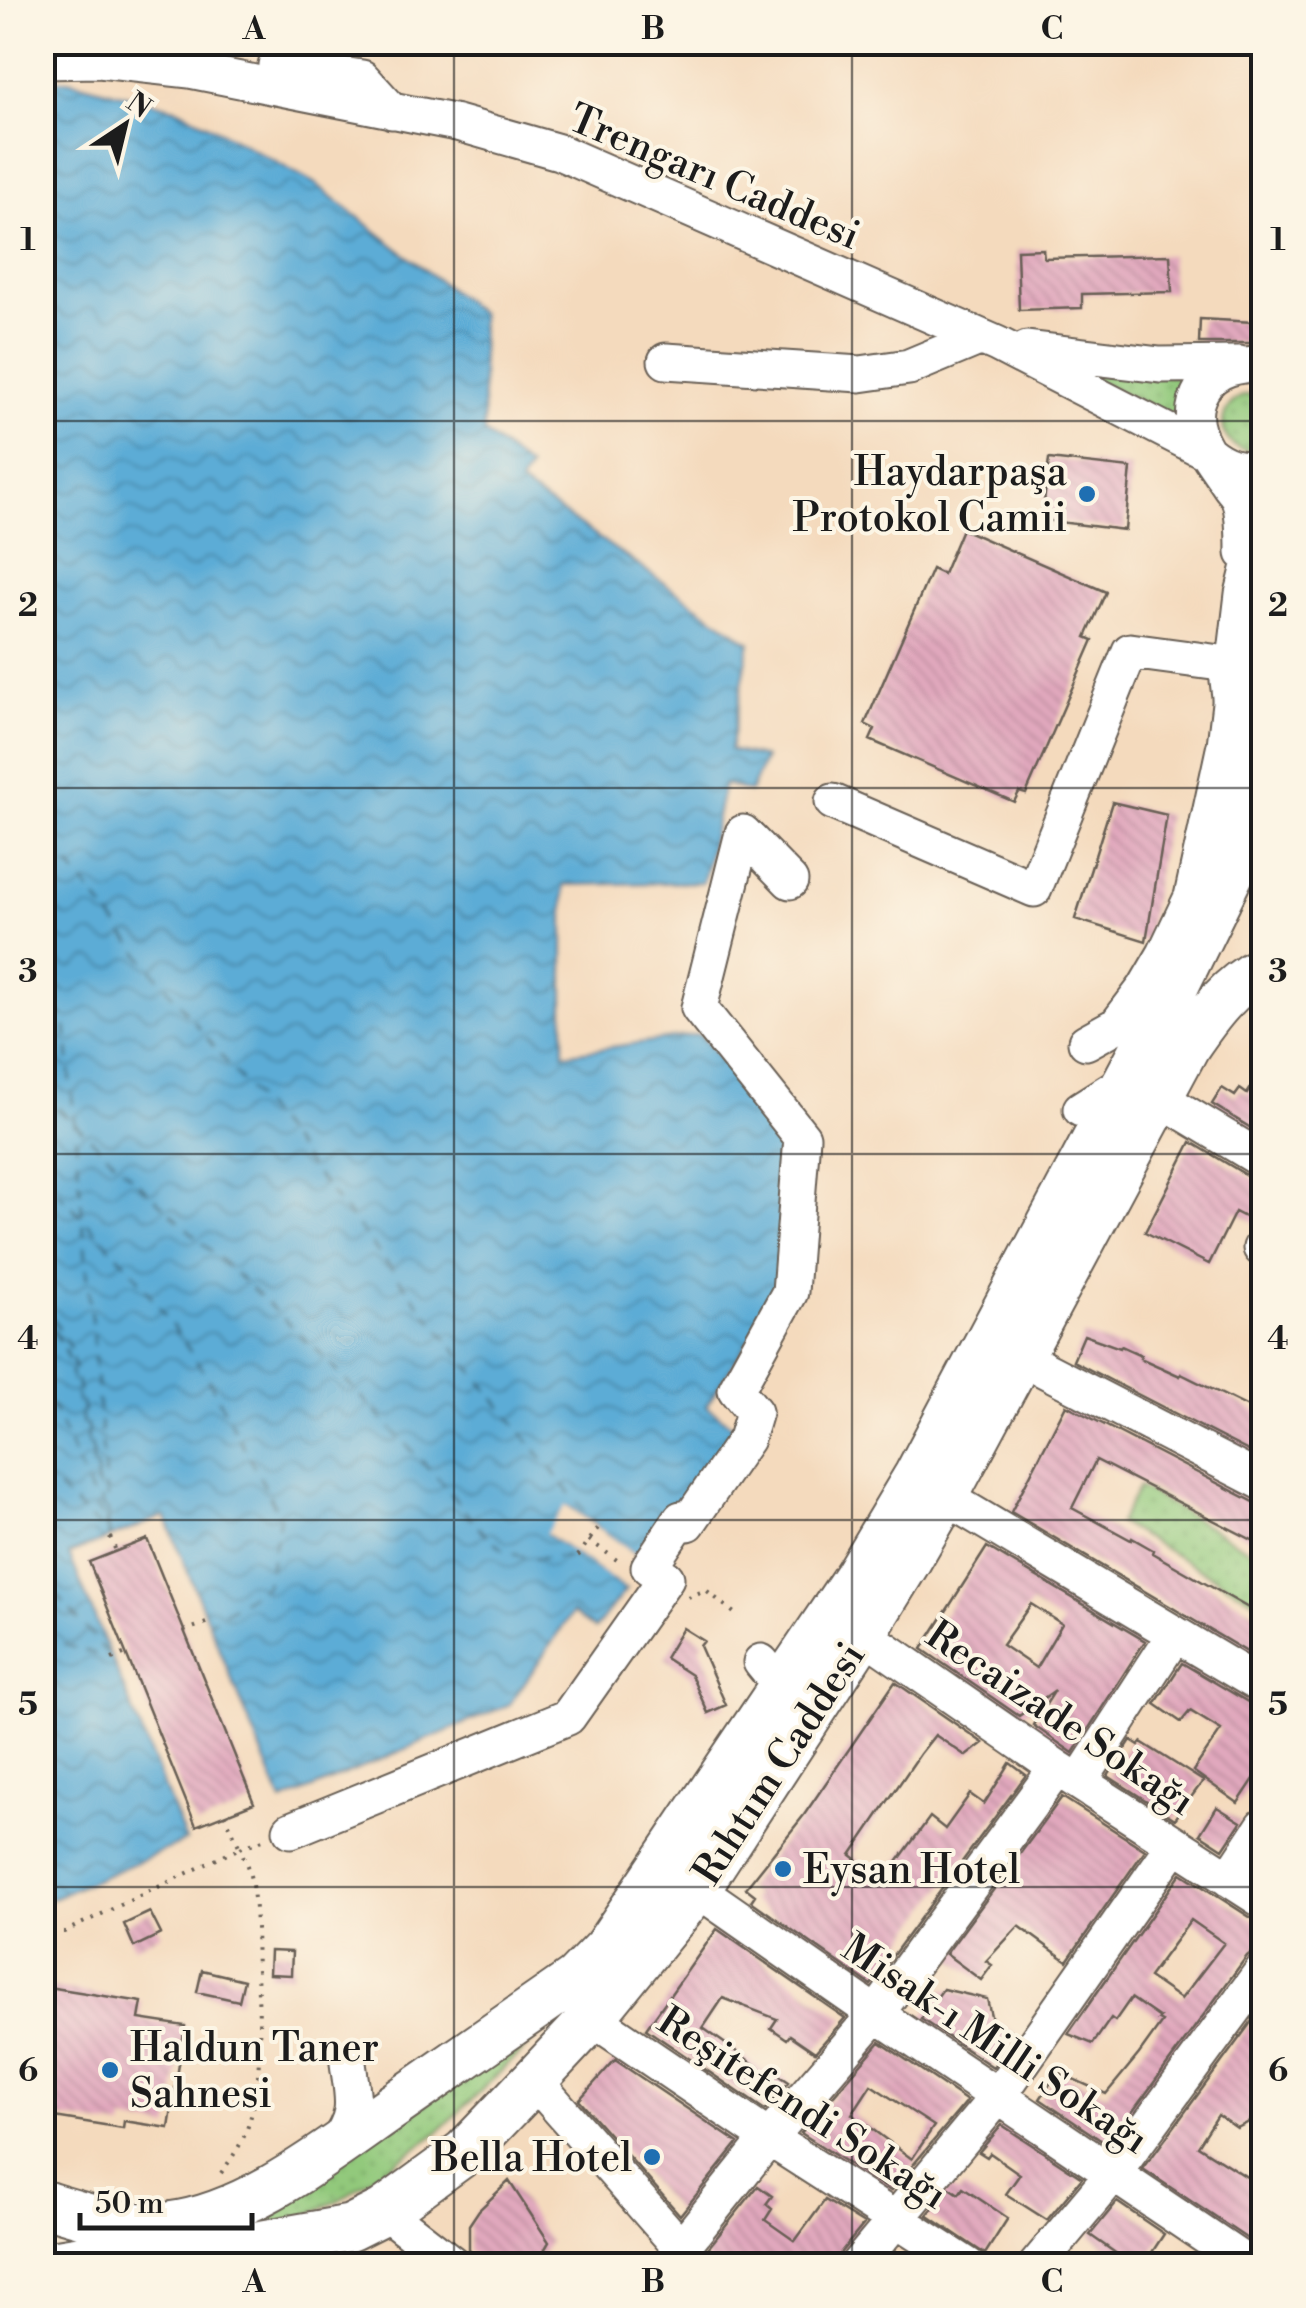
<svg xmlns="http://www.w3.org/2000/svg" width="1306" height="2308" font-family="'Libre Bodoni',serif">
<defs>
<pattern id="green-dots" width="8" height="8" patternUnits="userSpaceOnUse" patternTransform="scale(2.5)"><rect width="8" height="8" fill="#92c97c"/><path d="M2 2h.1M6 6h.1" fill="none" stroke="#7dac6b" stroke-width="1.8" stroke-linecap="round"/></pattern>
<pattern id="water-waves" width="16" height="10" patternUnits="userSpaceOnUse" patternTransform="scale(2.5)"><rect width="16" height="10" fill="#5cacd6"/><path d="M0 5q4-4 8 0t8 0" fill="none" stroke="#4b8bad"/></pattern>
<pattern id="building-back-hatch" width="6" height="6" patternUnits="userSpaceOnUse" patternTransform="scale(2.5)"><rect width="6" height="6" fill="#e1a8bd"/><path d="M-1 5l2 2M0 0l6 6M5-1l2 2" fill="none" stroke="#c090a2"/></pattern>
</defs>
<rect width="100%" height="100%" fill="#fcf5e5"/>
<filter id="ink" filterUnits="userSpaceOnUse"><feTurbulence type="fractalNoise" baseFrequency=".01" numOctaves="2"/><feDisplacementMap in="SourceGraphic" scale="20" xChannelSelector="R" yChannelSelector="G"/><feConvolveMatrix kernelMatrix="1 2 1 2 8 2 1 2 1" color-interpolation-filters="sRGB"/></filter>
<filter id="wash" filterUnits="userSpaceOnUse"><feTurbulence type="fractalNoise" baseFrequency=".0048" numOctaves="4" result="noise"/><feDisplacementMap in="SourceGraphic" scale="40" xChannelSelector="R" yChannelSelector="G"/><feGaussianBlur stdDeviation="2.25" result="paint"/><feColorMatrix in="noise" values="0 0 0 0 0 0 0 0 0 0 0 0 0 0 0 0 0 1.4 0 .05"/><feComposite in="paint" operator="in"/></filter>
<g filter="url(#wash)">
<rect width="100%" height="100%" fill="#f4dabd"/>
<path fill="url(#green-dots)" stroke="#57724c" stroke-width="2.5" d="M1062,365L1187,377L1179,420Z
M1245,395H1255L1263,398V447C1227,464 1204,412 1245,395Z
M1139,1487L1263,1558V1605L1119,1523Z
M556,2018L436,2134L341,2199L285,2226L239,2222Z"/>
<path fill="url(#water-waves)" stroke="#3c6479" stroke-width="2.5" d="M42,80H68L179,109L316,184L480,313L484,433L529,468L520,484L750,642L730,750L765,758L750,792L724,784L703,882L564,885V1054L700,1034L791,1144L779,1294L706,1406L736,1428L645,1561L567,1506L547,1534L626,1589L595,1629L572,1613L510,1704L282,1802L165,1516L69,1554L186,1841L43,1902Z"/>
<path fill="#f4dabd" d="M566,1505L645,1561L642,1565L567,1512L553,1532L628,1585L626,1589L546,1533Z"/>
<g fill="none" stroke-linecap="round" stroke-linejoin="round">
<path stroke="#395d70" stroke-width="2.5" stroke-dasharray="12 10" stroke-linecap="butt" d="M42,831L598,1528
M42,990L66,1025L110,1537
M42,1093L317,1350L437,1477L481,1531L507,1552L531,1559L578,1556
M42,1175L134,1272L204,1371L280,1516L266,1585L209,1622
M42,1300L70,1348L98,1477
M42,1311L66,1352L108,1529
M42,1384L109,1534
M42,1474L109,1536
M42,1578L112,1659
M42,1638L108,1658"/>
</g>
<g id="blocks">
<path fill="url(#building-back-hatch)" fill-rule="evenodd" d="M1043,249L1044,258L1170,255L1172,292L1082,294V308L1019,310L1017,250Z
M1200,319L1253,322L1252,343H1199Z
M1049,459L1131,468L1125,530L1042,520Z
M962,529L1106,592L1086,637L1093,640L1026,794L1019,792L1014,802L870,740L875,729L865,724L932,569L943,574Z
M1112,802L1167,815L1146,941L1075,919Z
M1264,1068V1136L1212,1104L1222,1088L1235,1096L1240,1089L1247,1094Z
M1191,1142L1253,1179L1264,1182V1227L1235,1212L1209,1264L1145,1232Z
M1084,1335L1120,1348L1121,1346L1141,1355L1140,1358L1180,1376L1181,1374L1264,1415V1459L1073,1361Z
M1066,1405L1254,1502L1264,1504V1546L1096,1460L1072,1508L1131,1540L1132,1538L1153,1550L1152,1553L1264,1617V1662L1011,1512Z
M147,1539L254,1803L196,1826L89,1562Z
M987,1547L1145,1641L1073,1753L1033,1725L1055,1690L1019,1716L922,1649ZM1031,1604L1062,1624L1036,1668L1002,1645Z
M683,1628L704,1641L700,1646L726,1705L708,1713L691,1675L665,1658Z
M1182,1663L1253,1705L1264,1708V1764L1238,1803L1193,1771L1221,1730L1190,1711L1181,1722L1155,1704Z
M895,1682L983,1743L966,1756L935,1735L920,1754L851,1855L884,1880L930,1817L945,1829L970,1794L984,1804L1010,1763L1026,1775L871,1985L751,1901L755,1895L746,1888L804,1815Z
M1131,1740L1139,1745L1141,1742L1203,1781L1175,1819L1108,1776Z
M1062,1797L1145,1850L1067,1961L1019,1926L986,1961L992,1965L981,1980L946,1954Z
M1217,1807L1241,1822L1223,1849L1200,1834Z
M1181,1873L1253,1919L1264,1922V1948L1255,1950L1247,1956L1108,2145L1040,2099L1058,2072L1106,2094L1139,2054L1162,2022L1158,2020L1160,2018L1131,1998L1115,2021L1111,2018L1093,2044L1068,2034ZM1191,1920L1224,1943L1181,1999L1149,1977Z
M150,1912L161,1934L134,1947L124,1924Z
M717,1929L845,2018L815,2052L790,2035L787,2039L771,2028L777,2019L723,1998L703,2028L768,2074L771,2070L789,2082L765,2110L646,2029Z
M270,1951L292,1952L291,1975L269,1974Z
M202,1970L244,1980L239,2001L197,1992Z
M42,1986L142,2002L139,2019L185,2026L169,2128L124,2121L123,2128L42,2115Z
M943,1989L987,1999L992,2020L1016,2034L993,2067L921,2019Z
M1258,2013L1264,2017V2098L1249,2122L1237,2128L1218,2115L1198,2146L1264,2188V2250L1143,2169Z
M880,2042L967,2101L891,2191L801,2133ZM871,2085L934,2126L912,2159L852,2114Z
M615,2060L738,2143L680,2215L579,2100Z
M1002,2125L1082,2178L1047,2220L1006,2194L1020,2174L990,2153L987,2157L979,2152Z
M509,2181L549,2242L535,2266H486L469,2250V2225L479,2210Z
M758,2186L772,2196L766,2204L772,2209L765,2220L795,2241L825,2200L864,2224L841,2252L836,2266H708L705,2252Z
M950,2188L959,2194L963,2188L1008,2218L985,2254L927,2215Z
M1117,2202L1164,2234L1143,2266H1134L1090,2235Z"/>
</g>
</g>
<g filter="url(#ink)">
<use href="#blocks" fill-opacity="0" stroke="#685e54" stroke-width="2.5"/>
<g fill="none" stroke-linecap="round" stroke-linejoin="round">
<defs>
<path id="minor" d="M42,61L99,60L190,70L457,123L559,152L997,344L1207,452C1225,467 1241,472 1264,467
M276,65L362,78L392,111
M1027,349L1160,365L1239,364
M666,361L860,374L909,367L981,337
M1244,553C1244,538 1244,512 1239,499C1237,494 1233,490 1230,486C1211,457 1180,425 1202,389C1216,367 1239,364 1264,364
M833,802L1034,889L1130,651L1235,665
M1120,1021L1145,988L1165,954L1192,897L1225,745L1243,594L1264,510
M1086,1042L1142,1011
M1158,1097L1264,1161
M1081,1109L1124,1082
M1261,1248L1264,1249
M1020,1357L1264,1483
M945,1497L1264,1687
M863,1634L1057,1768L1264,1901
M761,1662L782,1688L801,1700
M1079,1782L1175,1634
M291,1830L568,1717L666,1578L649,1567L681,1519L688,1523L746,1439L754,1412L736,1390L790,1292L802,1137L699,1008L743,833L790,881
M1229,1879L1264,1826
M697,1889L876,2014L1250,2266
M592,2018L769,2138L968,2266
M534,2080L681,2248L687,2266
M336,2145C359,2112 353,2101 348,2063
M384,2211L455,2266
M681,2248L769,2138L876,2014L1057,1768
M857,2266L999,2095L1175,1844
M1036,2266L1113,2174L1264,1969"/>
<path id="major" d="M1233,680L1244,770L1238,842
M42,2203C85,2216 124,2230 168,2225C248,2216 330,2150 395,2105C455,2063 516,2021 576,1979L606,1948L856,1577L917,1475L1170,998L1264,806
M42,2265L79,2259L229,2249L350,2228L384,2211L465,2152L534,2080L592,2018L697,1889L863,1634L908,1561L945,1497L1187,1046C1209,1014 1229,986 1264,968"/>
</defs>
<use href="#minor" stroke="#685e54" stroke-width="39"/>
<use href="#major" stroke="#685e54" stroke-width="49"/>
<path stroke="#685e54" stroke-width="4" stroke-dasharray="2.5 8" stroke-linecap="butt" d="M110,1537L116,1551
M589,1540L621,1563
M578,1556L598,1528
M688,1597L706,1590L734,1613
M184,1631L209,1622
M112,1659L126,1653
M42,1932H64L240,1848L225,1815
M221,2173C232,2158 242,2144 248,2126C264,2078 259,2021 257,1971C256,1943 257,1913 252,1885C250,1872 245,1860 240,1848L263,1840"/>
<use href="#minor" stroke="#fff" stroke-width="35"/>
<use href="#major" stroke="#fff" stroke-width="45"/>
</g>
</g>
<path fill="none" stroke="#1c1c1c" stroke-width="2.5" stroke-opacity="0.55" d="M454,42V2266M852,42V2266M42,421H1264M42,788H1264M42,1154H1264M42,1520H1264M42,1887H1264"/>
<g fill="#1f6fb2" stroke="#fcf5e5" stroke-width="4">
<circle cx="1087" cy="494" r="10"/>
<circle cx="783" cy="1869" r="10"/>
<circle cx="110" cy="2070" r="10"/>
<circle cx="652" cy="2157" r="10"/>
</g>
<g text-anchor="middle" stroke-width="8" stroke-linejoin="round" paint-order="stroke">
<g font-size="40" fill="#1c1c1c" stroke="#fcf5e5">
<text transform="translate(715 176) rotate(23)" y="14">Trengarı Caddesi</text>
<text transform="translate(1061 1717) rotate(34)" y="14">Recaizade Sokağı</text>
<text transform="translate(778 1763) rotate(-57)" y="14">Rıhtım Caddesi</text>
<text transform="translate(996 2043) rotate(34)" y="14">Misak-ı Milli Sokağı</text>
<text transform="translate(803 2107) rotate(33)" y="14">Reşitefendi Sokağı</text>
</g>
<g font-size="40" fill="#1c1c1c" stroke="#fcf5e5" text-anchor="end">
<text x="1067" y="485">Haydarpaşa<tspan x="1067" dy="46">Protokol Camii</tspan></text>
<text x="803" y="1883" text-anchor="start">Eysan Hotel</text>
<text x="130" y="2061" text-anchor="start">Haldun Taner<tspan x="130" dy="46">Sahnesi</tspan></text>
<text x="632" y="2171">Bella Hotel</text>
</g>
</g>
<rect width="1306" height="2308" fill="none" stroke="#fcf5e5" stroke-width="110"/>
<g transform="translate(125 125) rotate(35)" stroke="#fcf5e5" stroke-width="8" paint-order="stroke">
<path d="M0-8L18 38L0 25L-18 38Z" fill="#1c1c1c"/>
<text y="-15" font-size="28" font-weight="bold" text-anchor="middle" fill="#1c1c1c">N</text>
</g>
<path d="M80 2213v15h172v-15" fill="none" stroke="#1c1c1c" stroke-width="5"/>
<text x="95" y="2213" font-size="30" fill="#1c1c1c" stroke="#fcf5e5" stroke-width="8" paint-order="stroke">50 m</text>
<rect x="55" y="55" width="1196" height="2198" fill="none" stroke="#1c1c1c" stroke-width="4"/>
<g font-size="32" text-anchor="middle" font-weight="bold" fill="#1c1c1c">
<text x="254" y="39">A</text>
<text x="653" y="39">B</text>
<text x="1052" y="39">C</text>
<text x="28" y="250">1</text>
<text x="1278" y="250">1</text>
<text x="28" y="616">2</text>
<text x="1278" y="616">2</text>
<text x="28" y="982">3</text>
<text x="1278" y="982">3</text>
<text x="28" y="1349">4</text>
<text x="1278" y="1349">4</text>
<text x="28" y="1715">5</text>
<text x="1278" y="1715">5</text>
<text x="28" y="2081">6</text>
<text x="1278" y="2081">6</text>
<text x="254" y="2292">A</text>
<text x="653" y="2292">B</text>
<text x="1052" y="2292">C</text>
</g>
</svg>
